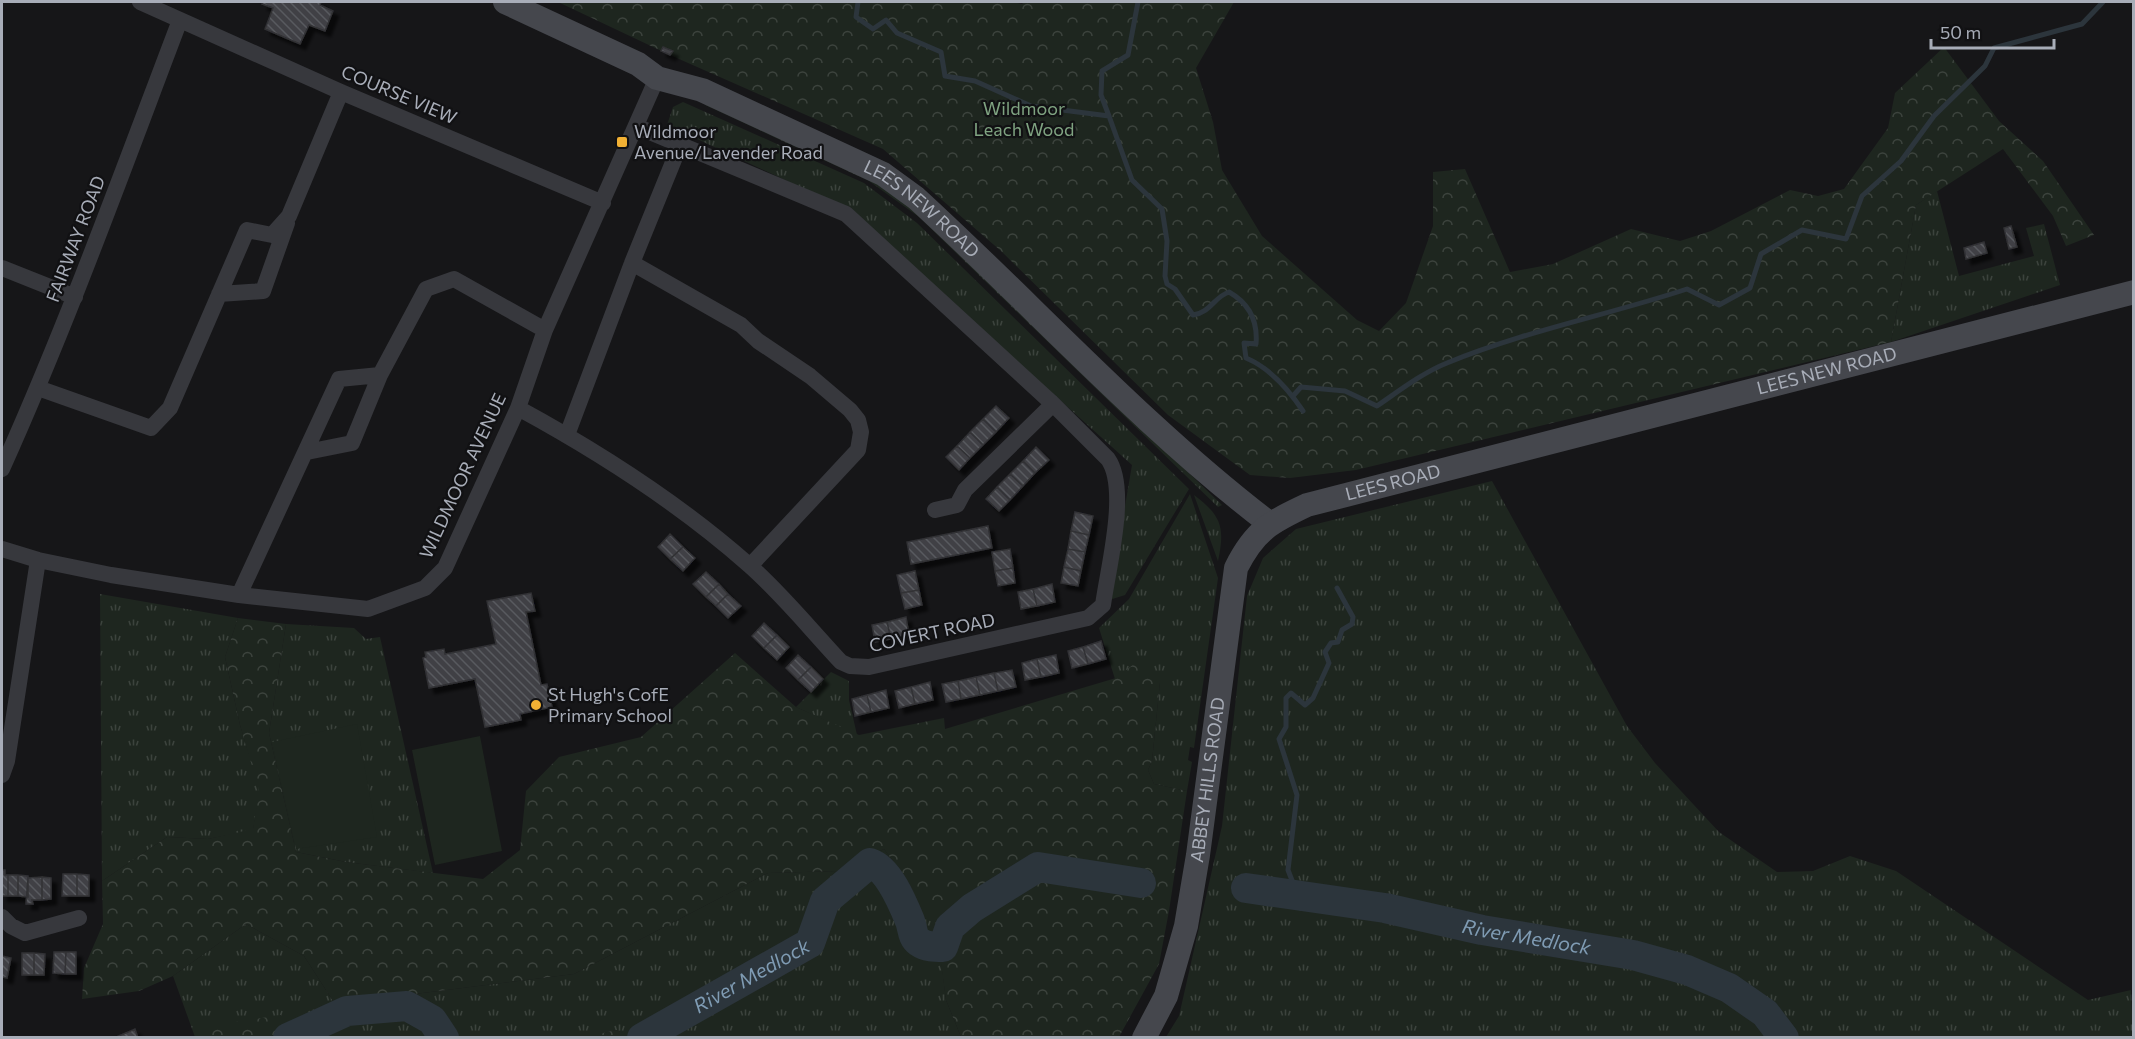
<svg xmlns="http://www.w3.org/2000/svg" width="2135" height="1039" font-family="Commissioner,sans-serif">
<defs>
<pattern id="grass-tufts" width="24" height="20" patternUnits="userSpaceOnUse" patternTransform="scale(1.5)"><rect width="24" height="20" fill="#1e261f"/><path d="M3 7l-1-3M5 7V3M7 7l1-3M15 17l-1-3M17 17v-4M19 17l1-3" fill="none" stroke="#3c433d"/></pattern>
<pattern id="forest-crowns" width="20" height="18" patternUnits="userSpaceOnUse" patternTransform="scale(1.5)"><rect width="20" height="18" fill="#1e261f"/><path d="M2 6a3 3 0 1 1 6 0M12 15a3 3 0 1 1 6 0" fill="none" stroke="#3c433d"/></pattern>
<pattern id="building-back-hatch" width="6" height="6" patternUnits="userSpaceOnUse" patternTransform="scale(1.5)"><rect width="6" height="6" fill="#404145"/><path d="M-1 5l2 2M0 0l6 6M5-1l2 2" fill="none" stroke="#595a5e"/></pattern>
<filter id="shadow"><feDropShadow dx="5.5" dy="5.5" stdDeviation="1.5" flood-color="#0009"/></filter>
</defs>
<rect width="100%" height="100%" fill="#161618"/>
<path fill="url(#grass-tufts)" d="M683,102L864,183L917,223L1189,489L1125,595L1109,600L1132,465L849,210L667,125L673,107Z
M706,102L871,178L921,214L1222,505L1218,507L919,217L869,181L705,105Z
M1937,191L1959,276L2034,256L2026,228L2044,224L2060,285L1891,342L1916,205Z
M1492,481L1627,726L1655,763L1719,832L1777,872L1813,871L1850,856L1896,871L2088,1000L2131,990L2133,1037H1166L1179,1016L1222,826L1247,596L1263,558L1296,529Z
M1190,494L1218,578L1194,748L1190,747L1188,760L1192,762L1187,791L1154,784L1148,770L1152,761L1160,682L1115,679L1099,628L1129,599Z
M1194,495C1222,516 1225,528 1218,561Z
M100,594L238,618L225,657L240,725L260,790L253,830L208,839L167,837L102,881Z
M286,624L354,628L366,639L380,637L433,873L346,862L296,852L269,733Z
M831,672L849,681V700L857,735L796,707Z
M884,849L936,919L946,1000L961,1037L634,1038L616,1030L586,1038L279,1037L287,1031L195,1037L173,976L246,924L304,956L335,1004L574,974L768,873L840,871Z"/>
<path fill="url(#forest-crowns)" d="M558,2H1013L1022,4L1024,2H1234L1196,68L1213,122L1222,170L1262,236L1357,320L1379,331L1406,303L1433,226V172L1465,169L1510,272L1553,264L1631,229L1680,241L1711,231L1790,190L1818,196L1844,189L1888,128L1895,93L1944,47L1999,121L2043,161L2094,235L2066,246L2053,216L2003,149L1916,205L1891,342L1356,470L1290,478L1250,475L1168,415L1001,251L883,149L670,55Z
M238,618L286,624L269,733L296,852L346,862L483,879L520,850L526,791L559,757L641,737L735,653L796,707L859,735L944,718L945,729L1116,678L1143,657L1160,682L1152,761L1148,770L1154,784L1187,791L1169,911L1159,964L1119,1037H961L946,1000L935,919L884,849L840,871L768,873L574,974L335,1004L304,956L246,924L173,976L139,991L82,999L84,968L103,924L102,881L167,837L208,839L253,829L259,790L240,725L225,657Z
M281,1015L287,1031L279,1037H199L216,1025Z
M616,1030L634,1037H586Z"/>
<path fill="#1e261f" d="M357,724L377,837L296,849L272,742Z
M480,736L502,851L435,865L412,750Z"/>
<g fill="none" stroke-linecap="round" stroke-linejoin="round">
<path stroke="#2c353c" stroke-width="5" d="M858,2L856,17L873,29L886,20L897,33L941,52L945,76L975,81L1031,106L1109,116L1132,180L1162,209L1167,241L1165,276L1167,284L1175,289L1193,315C1210,313 1214,297 1229,292C1250,304 1258,321 1256,344L1244,343L1246,358C1270,368 1289,390 1303,411
M1109,116L1101,95L1102,71L1128,55L1138,2
M1293,396L1301,387L1345,391L1377,406C1399,391 1422,373 1447,363C1525,331 1608,315 1687,289L1719,305L1750,288L1761,254L1802,230L1846,239L1862,196L1901,161L1934,116L1985,66L1994,48L2082,24L2103,2
M1307,896L1303,885L1293,883L1288,870L1297,795L1279,739L1286,727V698L1291,693L1305,705L1313,698L1329,663L1325,652L1331,643L1338,642L1342,630L1352,624L1353,617L1337,588"/>
<g stroke="#2c353c" stroke-width="30">
<path id="s1" d="M1246,888L1385,908L1482,930L1633,955L1687,970L1729,988L1765,1013L1784,1038"/>
<path d="M288,1038L347,1011L407,1006L432,1020L444,1038"/>
<path id="s2" d="M642,1038L810,943L825,901L870,863C889,869 903,904 910,921C913,929 912,937 919,942C926,947 935,947 943,947L950,927L972,908L1038,867L1141,883"/>
</g>
</g>
<path fill="url(#building-back-hatch)" stroke="#303034" stroke-width="1.5" filter="url(#shadow)" d="M263,2H321L320,5L333,11L325,31L309,25L300,44L265,29L273,8L262,4Z
M663,47L673,51L670,55L661,51Z
M2011,226L2017,247L2009,249L2004,228Z
M1984,242L1987,253L1966,259L1964,248Z
M996,406L1009,418L996,432L983,419Z
M983,419L996,432L983,445L970,432Z
M970,432L983,445L970,458L957,446Z
M957,446L970,458L959,470L946,457Z
M1036,447L1049,460L1035,473L1023,461Z
M1023,461L1035,473L1023,486L1010,474Z
M1010,474L1023,486L1010,500L997,487Z
M997,487L1010,500L999,511L986,499Z
M1075,512L1093,516L1089,535L1071,531Z
M988,526L992,548L911,564L907,542Z
M1071,531L1089,535L1085,552L1068,549Z
M670,534L683,547L670,559L658,547Z
M683,547L695,558L683,571L670,559Z
M1010,549L1013,568L995,571L992,552Z
M1068,549L1085,552L1081,571L1064,567Z
M1064,567L1081,571L1078,586L1061,583Z
M1013,568L1015,583L998,586L995,571Z
M915,571L919,590L901,593L897,575Z
M706,572L719,584L706,597L693,584Z
M719,584L728,594L716,606L706,597Z
M1052,584L1055,602L1037,606L1033,589Z
M1033,589L1037,606L1021,609L1018,592Z
M919,590L922,605L905,609L901,593Z
M531,593L535,611L526,612L541,685L547,684L552,707L520,714L521,720L485,727L475,679L429,688L423,658L426,657L425,652L444,649L445,654L496,644L487,601Z
M728,594L741,606L728,618L716,606Z
M906,617L909,635L891,639L887,622Z
M887,622L891,639L875,642L872,625Z
M764,623L777,635L764,648L752,636Z
M777,635L789,647L777,660L764,648Z
M1101,641L1106,659L1088,664L1083,647Z
M1083,647L1088,664L1072,668L1068,651Z
M798,655L811,667L798,680L786,668Z
M1056,655L1059,673L1041,677L1037,659Z
M1037,659L1041,677L1025,680L1022,663Z
M811,667L823,679L811,692L798,680Z
M1012,670L1016,687L998,691L994,673Z
M994,673L998,691L980,695L976,677Z
M976,677L980,695L961,699L958,681Z
M958,681L961,699L946,702L942,684Z
M930,682L933,700L915,704L911,687Z
M911,687L915,704L899,708L895,691Z
M886,690L889,708L871,712L867,695Z
M867,695L871,712L855,716L852,699Z
M2,870H5V875H8V896H2Z
M63,874H77V896H62Z
M77,874L89,875V896H77Z
M8,875H18V896H8Z
M18,875L28,876V897L18,896Z
M42,877V900H32L33,904H26L28,878Z
M42,877L51,878V899L42,900Z
M54,952H66L65,974L53,973Z
M66,952H76V974H65Z
M22,953H34V975H22Z
M34,953L45,954L44,975H34Z
M2,956L11,958L7,978L2,977Z
M135,1029L138,1038H114Z"/>
<g fill="none" stroke-linecap="round" stroke-linejoin="round">
<path stroke="#37383d" stroke-width="16" d="M140,2L341,92L603,203
M632,263L741,325L758,341L810,376L850,410L858,420L861,432L858,450L750,566
M2,268L75,297
M219,294L263,291L287,223
M38,388L151,428L170,408L247,230L272,235L289,216L341,92
M518,408C599,452 680,504 749,565C782,594 811,630 841,662L850,666L869,667L1088,618L1103,605C1108,568 1129,489 1108,459L1053,404L846,214L638,127
M567,435L632,263L680,145
M307,452L352,443L380,375
M2,469C68,322 123,170 180,20
M935,510L957,505L965,490L1053,404
M2,549L38,560L111,575L239,595L368,609L425,588L445,568L518,408L545,330L657,78
M239,595L339,379L380,375L426,289L454,279L545,330
M2,775L7,761L38,560
M2,917L11,926L25,933L79,918"/>
<g stroke="#45474d" stroke-width="24">
<path id="s3" d="M505,2L638,64L657,78L702,90L883,174L916,198C1034,306 1142,426 1269,523"/>
<path id="s4" d="M1144,1038L1166,996L1186,926L1198,855L1236,568C1255,530 1271,522 1307,505L2134,292"/>
</g>
</g>
<g fill="#f2b134" stroke="#111113" stroke-width="2">
<rect x="616" y="136" width="12" height="12" rx="3"/>
<circle cx="536" cy="705" r="6"/>
</g>
<g text-anchor="middle" stroke-width="4.5" stroke-linejoin="round" paint-order="stroke">
<g font-size="18" fill="#a8adb8" stroke="#111113">
<text transform="translate(399 95) rotate(23)" y="6">COURSE VIEW</text>
<text dy="6" stroke="none"><textPath href="#s3" startOffset="468">LEES NEW ROAD</textPath></text>
<text transform="translate(76 239) rotate(-69)" y="6">FAIRWAY ROAD</text>
<text dy="6" stroke="none"><textPath href="#s4" startOffset="1116">LEES NEW ROAD</textPath></text>
<text transform="translate(463 476) rotate(-65)" y="6">WILDMOOR AVENUE</text>
<text dy="6" stroke="none"><textPath href="#s4" startOffset="668">LEES ROAD</textPath></text>
<text transform="translate(932 633) rotate(-12)" y="6">COVERT ROAD</text>
<text dy="6" stroke="none"><textPath href="#s4" startOffset="268">ABBEY HILLS ROAD</textPath></text>
</g>
<g font-size="18" fill="#7fa381" stroke="#111113">
<text x="1024" y="115">Wildmoor<tspan x="1024" dy="21">Leach Wood</tspan></text>
</g>
<g font-size="18" fill="#a8adb8" stroke="#111113" text-anchor="start">
<text x="634" y="138">Wildmoor<tspan x="634" dy="21">Avenue/Lavender Road</tspan></text>
<text x="548" y="701">St Hugh's CofE<tspan x="548" dy="21">Primary School</tspan></text>
</g>
<g font-size="20" font-style="italic" fill="#7f9bb3" stroke="#111113">
<text dy="7" stroke="none"><textPath href="#s1" startOffset="285">River Medlock</textPath></text>
<text dy="7" stroke="none"><textPath href="#s2" startOffset="126">River Medlock</textPath></text>
</g>
</g>
<rect width="2135" height="1039" fill="none" stroke="#a8adb8" stroke-width="6"/>
<path d="M1931 39v9h123v-9" fill="none" stroke="#a8adb8" stroke-width="3"/>
<text x="1940" y="39" font-size="18" fill="#a8adb8" stroke="#111113" stroke-width="4.5" paint-order="stroke">50 m</text>
</svg>
